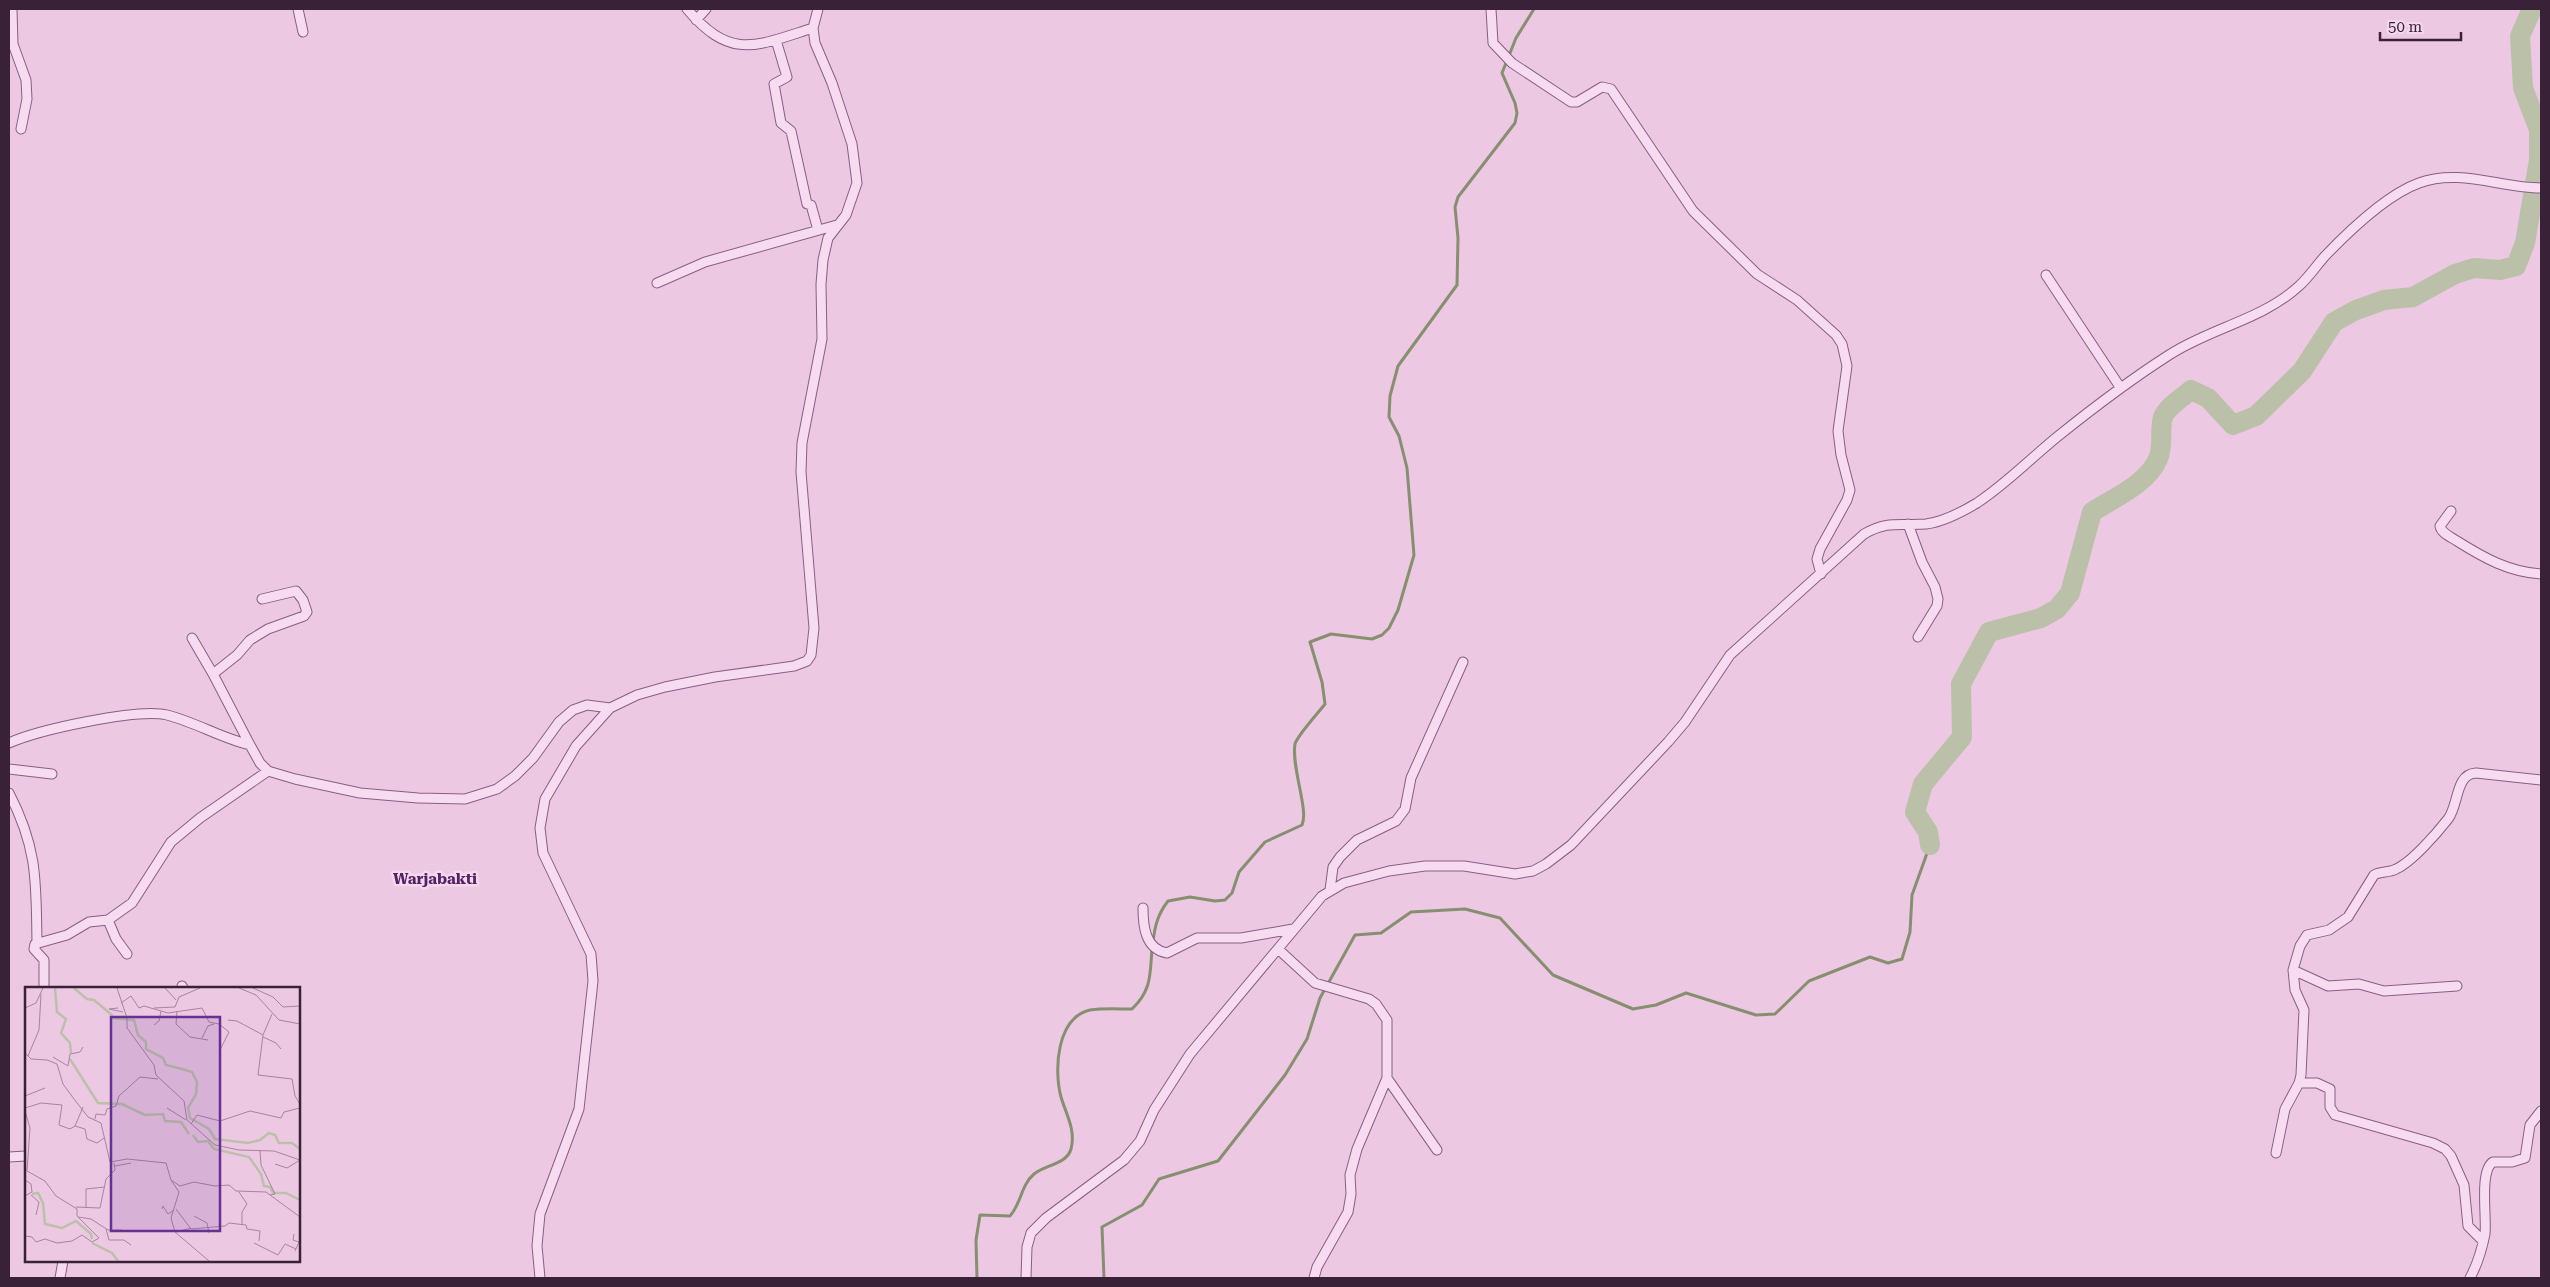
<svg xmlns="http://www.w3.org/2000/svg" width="2550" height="1287" font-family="'Roboto Serif',serif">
<rect width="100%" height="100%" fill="#edc8e3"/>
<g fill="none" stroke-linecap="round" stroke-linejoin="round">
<path stroke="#868f70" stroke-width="3" d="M1153,942C1155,925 1158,914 1168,901L1190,897L1215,901L1225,900L1232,893L1239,872L1265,842L1302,825C1309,810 1291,767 1295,744C1297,736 1319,712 1325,704L1322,682L1310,642L1331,634L1372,639L1382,635L1389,628L1398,610L1414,555L1407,468L1399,436L1389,417L1390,396L1398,366L1457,285L1458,238L1455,207L1458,197L1515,123L1517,113L1515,103L1502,73L1516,38L1534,9
M977,1278L976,1240L980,1215L1010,1216C1021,1204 1021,1185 1034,1174C1045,1165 1067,1164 1071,1149C1076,1130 1066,1114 1061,1097C1054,1071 1056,1018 1090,1010C1103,1008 1118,1009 1132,1009C1152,990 1150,974 1152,948
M1104,1278L1102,1227L1142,1205L1159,1179L1218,1161L1285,1075L1307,1039L1320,998L1355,935L1381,933L1411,912L1465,909L1500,918L1553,975L1633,1009L1656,1005L1686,993L1756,1015L1775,1014L1809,981L1870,957L1888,963L1902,959L1910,932L1912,895L1930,845"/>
<path stroke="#bbc1a9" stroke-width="20" d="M1930,845L1928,832L1915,812L1923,784L1962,737L1961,684L1989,632L2041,618L2057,609L2070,593L2092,512C2114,498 2147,484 2158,459C2164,446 2159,430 2163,417C2167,407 2183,397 2191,390L2208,398L2233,425L2256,416L2302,371L2334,322L2356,310L2384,300L2413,297L2455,274L2474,268L2500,270L2516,266L2525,243L2539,160V130L2523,88L2520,36L2532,9"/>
<defs>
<path id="minor" d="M12,9L13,44L26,80L27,99L21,129
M298,9L303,32
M687,9C731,61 756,46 813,28
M1491,9L1493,43L1512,63L1571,102H1577L1602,87L1611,89L1693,211L1757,274L1797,300L1836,335L1842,344L1847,366L1838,431L1841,455L1850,490L1847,500L1820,549L1817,559L1821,574
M696,20L706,9
M776,40L787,77L774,84L781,123L791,131L807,204L811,205L818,230
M2046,275L2120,387
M657,283L705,262L837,225
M2451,511L2440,526C2441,533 2451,537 2457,541C2484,558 2509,572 2541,574
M1908,524L1922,562L1935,587L1938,599L1937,606L1918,637
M192,638L213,674
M9,743C38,730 137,708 167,715C195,722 221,738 250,745L260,763L268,771L295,779L360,793L418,798L465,799L497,789L515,776L533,758L559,722L573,710L587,705L610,708
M250,745L213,674L237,655L250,640L268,629L304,616L307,612L303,600L296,591L262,599
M9,769L52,774
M9,793C38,849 36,882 37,944
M1330,890L1333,867L1340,857L1357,840L1396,821L1405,809L1411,778L1463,662
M1143,908C1143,926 1145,949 1167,953L1197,938H1241L1293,929
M108,920L116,939L127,954
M1278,949L1315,983L1369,999L1376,1004L1387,1020V1078L1357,1149L1350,1175L1351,1194L1348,1212L1317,1267L1314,1278
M2293,970L2328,986L2359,984L2384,991L2457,986
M182,986L183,988
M44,988V960L34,949L35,944L67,935L89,922L108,920L132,903L171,842L200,818L268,771
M1387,1078L1437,1150
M2299,1083H2317L2330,1089V1107L2335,1115L2433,1143L2445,1149L2451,1156L2464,1185L2468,1226L2483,1241
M2276,1153L2285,1109L2299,1083L2301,1075L2304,1010L2295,990L2293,970L2300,946L2307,935L2329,930L2348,917L2374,875C2380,871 2389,873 2396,869C2412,862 2437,833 2448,819C2459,805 2455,774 2476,773L2541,780
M9,1157L26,1156
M60,1278L63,1261
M540,1278L537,1246L540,1214L579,1109L593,981L591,954L543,853L540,828L545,799L576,746L610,708L637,695L665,687L715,677L794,666L807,661L811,655L814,628L801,472L802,443L822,339L821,284L823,260L828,238L846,215L857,183L852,144L832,83L815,43L813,28L818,9
M1026,1278L1027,1247L1031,1233L1046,1218L1124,1160L1140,1141L1154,1110L1190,1054L1322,896L1344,883L1389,871L1425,866H1464L1515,874L1533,871L1546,864L1571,845L1668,742L1685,722L1730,655L1864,534C1889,520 1899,526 1926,524C1943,522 1962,512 1977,503C2006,484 2030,459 2057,437C2093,408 2130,380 2169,355C2210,328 2262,320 2299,286C2309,277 2316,266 2325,256C2349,231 2386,195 2419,183C2459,168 2501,188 2541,188
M2470,1278C2477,1265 2482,1249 2485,1234C2487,1217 2479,1171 2493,1162H2512L2525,1158L2530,1125L2541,1111"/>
</defs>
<use href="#minor" stroke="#885e84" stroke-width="11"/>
<use href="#minor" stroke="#f7dbf0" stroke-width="9"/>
</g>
<g text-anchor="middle" stroke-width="5" stroke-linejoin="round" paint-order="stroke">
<g font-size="15" font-weight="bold" fill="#542264" stroke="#f4d8ed">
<text x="435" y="884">Warjabakti</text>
</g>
</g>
<g transform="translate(25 987)">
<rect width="275" height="275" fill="#edc8e3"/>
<path fill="none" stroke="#bbc1a9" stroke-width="2.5" d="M30,1L32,25L41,32L36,46L45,56L46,66M49,1L62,12L69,13L87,28V31L109,33L113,48L121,55V62L138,71L141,78L157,82M45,72L73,116L97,117L120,128L138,127L140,134L156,135L164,147M157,82L167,85L172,95L171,107L163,121L165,131L184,142L190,152L223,156L235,153L244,146L250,148L254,156H267L275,162M168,148L173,155L183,154L189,162L224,170L236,187L239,199L245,200L248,206H261L275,213M7,207L13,206L18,216L20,237L37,241L51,234L66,247L67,252M67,256L87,266L93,274"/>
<path fill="none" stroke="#a5859f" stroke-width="1" d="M92,1L102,31V41L129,78L131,88L159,114L162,133L190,158L214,163L249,164L275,173M140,1L151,13M214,1L231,8L254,33L275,37M228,1L248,10L258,20L275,19M96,16L106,9L114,21L119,19L143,26L177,21L184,35L194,37L204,45L194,65M0,21L11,16L18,1M93,21L84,22L98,25M129,21L150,20L154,10L175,1M152,24L151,37L165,50L183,53M247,27L238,48L233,88L267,92L270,109L275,117M203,33L212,34L238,48M129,38L134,34L136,24M238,50L251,56L256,62M177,51L183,39L189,37M0,66L6,72L22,73L32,77L38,97L49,112L63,130L76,136L85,175L102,172L141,176L146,193L155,199L169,195L190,199L204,198L211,204L241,205L275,230M3,69L14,43L16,7M28,70L43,79L45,67L55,65L58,60M0,109L20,101M0,121L16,116L37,118L34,138L45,142L50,139L58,120M142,121L161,133M0,124L5,141L2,184L20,194L31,209L52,222V229L74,251L67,255L57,248L47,254L32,256L20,252L11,255L7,250L0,249M70,132L71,127L80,128L82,122L91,119L94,109L115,90L133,92M166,137L172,128L195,134L225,124L256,131L259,125L275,121M50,139L60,142L62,152L72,156L79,151M235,163L236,178L250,207L245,208M250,177L262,181L275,173M90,179L106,176M0,193L6,197L7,205L0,209M146,193L154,205L146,231L150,245L184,274M214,205L222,217L217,225V238M6,208L14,215L11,228M51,220L75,221L81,192L90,183L89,176M61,221V202L80,200M137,222L138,219L143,227L149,223M151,222L166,242L200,239L204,236L221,238L222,242L235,244L234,254M169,229L182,236L184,246M53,230L66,232L83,243H97M81,242L84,253H99L106,258M151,245L166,241M269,247L268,253L274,255L270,264M229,256L253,268L260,257L271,262"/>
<path fill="#673194" fill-opacity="0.15" stroke="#673194" stroke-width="2.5" d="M86,30H195V244H86Z"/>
<rect width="275" height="275" fill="none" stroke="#392138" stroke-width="2.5"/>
</g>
<rect width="2550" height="1287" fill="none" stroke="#392138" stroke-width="20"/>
<path d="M2380 32v8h81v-8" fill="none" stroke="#392138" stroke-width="2.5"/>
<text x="2388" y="32" font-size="15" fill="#392138" stroke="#f4d8ed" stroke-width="4" paint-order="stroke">50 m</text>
</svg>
